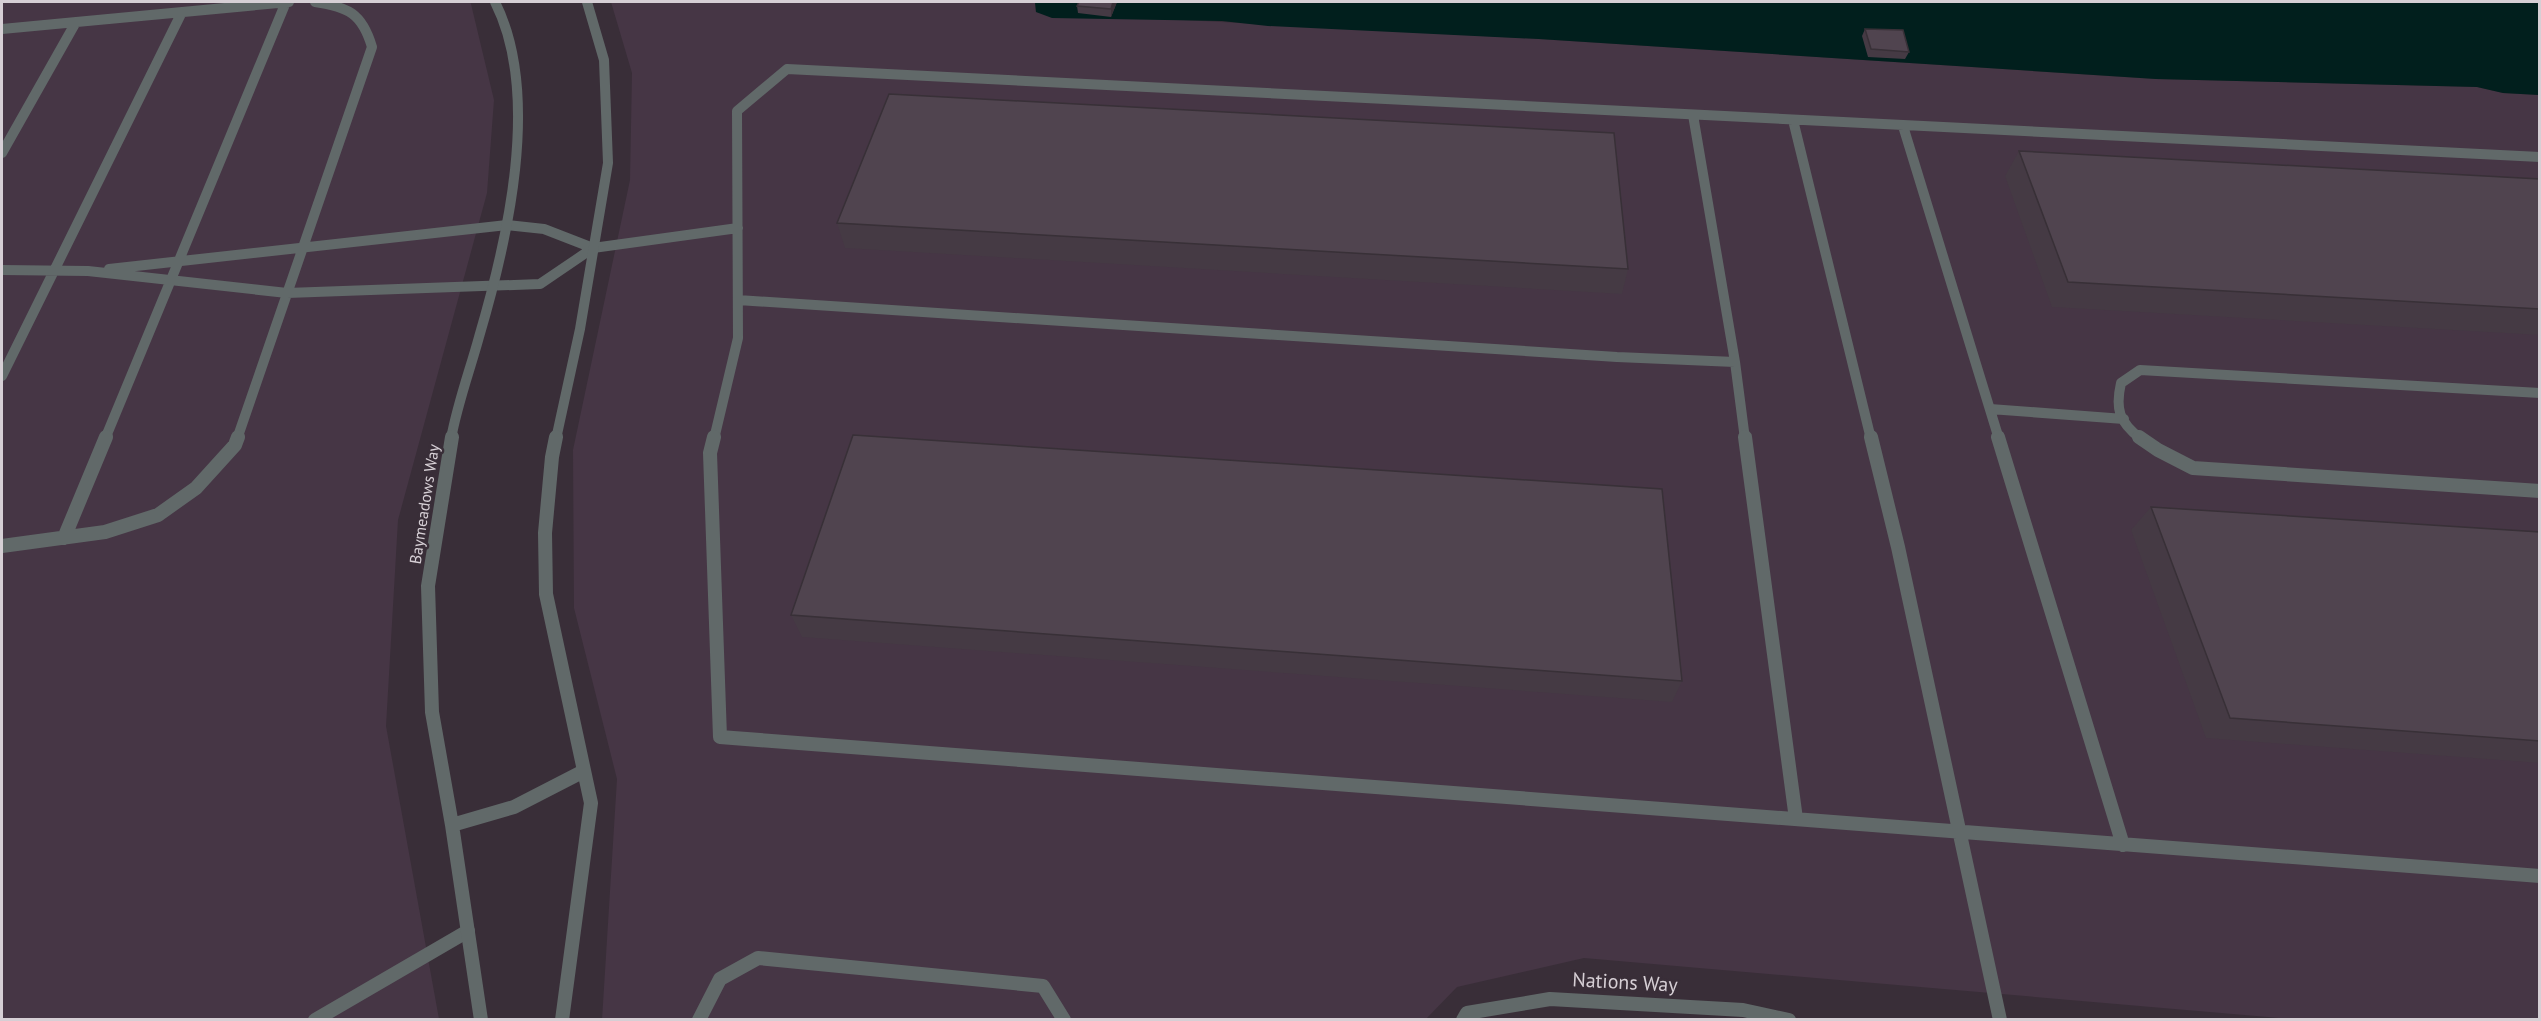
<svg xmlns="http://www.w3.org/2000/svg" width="2541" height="1021" font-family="'PT Sans',sans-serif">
<rect width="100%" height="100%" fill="#392e38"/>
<path fill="#463645" d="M2,2H470L471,4L494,100L487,193L398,520L386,726L439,1019L2,1020Z
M611,2H1035L1036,12L1539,39L2156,79L2477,87L2503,93L2539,95V1019H2291L1584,958L1457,987L1426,1019L602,1020L617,779L574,608L573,450L630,180L632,73Z"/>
<path fill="#011f1d" d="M1035,2H2539V95L2503,93L2477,87L2156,79L1539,39L1268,26L1222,21L1052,18L1036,12Z"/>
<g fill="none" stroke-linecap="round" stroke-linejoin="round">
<path stroke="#616969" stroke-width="10" d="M2,29L289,2
M1793,120L1871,439
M1903,126L1999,439
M2,153L76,22
M109,269L507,225L544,229L593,248
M2,270L88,271L287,293L540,284L593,248L738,228
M738,300L1617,357L1735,362L1693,115
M1735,362L1745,439
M2,376L182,12
M1990,409L2124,419
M105,439L286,2
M237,439L372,47C362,13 348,7 315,2
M714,439L738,338L737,111L787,69L2540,157
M2141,439C2119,422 2115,409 2121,383L2140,370L2540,393"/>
<path stroke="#616969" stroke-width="14" d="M714,437L710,453L720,737L2540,876
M1745,437L1796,819
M1871,437L1898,547L2000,1020
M1998,437L2123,845
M2139,437L2158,450L2193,468L2540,491
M64,538L106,437
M2,546L105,532L158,515L196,488L235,445L238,437
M315,1020L468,931
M699,1020L720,979L758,958L1043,986L1064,1020"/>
<path stroke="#616969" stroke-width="10" d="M451,439C457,405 470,370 479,337C507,242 542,95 495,2
M556,439L580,329L608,163L604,60L587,2"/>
<path stroke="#616969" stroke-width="14" d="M452,437L428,586L432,712L452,825L481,1020
M556,437L552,457L545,533L546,594L591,803L562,1020
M452,825L514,807L584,771
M1463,1020L1467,1013L1550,999L1743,1010L1789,1020"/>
</g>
<path fill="#453a44" d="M1117,2L1111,17L1078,13L1077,6Z
M1865,29L1909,52L1905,59L1868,57L1862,36Z
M2019,151L2540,179V335L2052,307L2005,176Z
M837,223L1628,269L1622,294L845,248Z
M2151,507L2540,532V763L2206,738L2131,530Z
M791,615L1682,681L1672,702L802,637Z"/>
<path fill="#383037" d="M1113,2H1117L1111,17V9Z"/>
<path fill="#50444f" stroke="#383037" stroke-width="1.5" d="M1079,2H1113L1111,9L1077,6Z
M1865,29L1903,30L1909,52L1871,49Z
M889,94L1614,133L1628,269L837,223Z
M2019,151L2540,179V309L2068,282Z
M853,435L1662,489L1682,681L791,615Z
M2151,507L2540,532V741L2230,718Z"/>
<g text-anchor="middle" stroke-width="5" stroke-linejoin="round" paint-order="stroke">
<g font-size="16" fill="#d6cfd5" stroke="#392e38">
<text transform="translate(424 504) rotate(-81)" y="6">Baymeadows Way</text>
</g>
<g font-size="20" fill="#d6cfd5" stroke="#392e38">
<text transform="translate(1625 982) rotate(3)" y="7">Nations Way</text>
</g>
</g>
<rect width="2541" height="1021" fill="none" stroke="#d6cfd5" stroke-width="6"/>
</svg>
